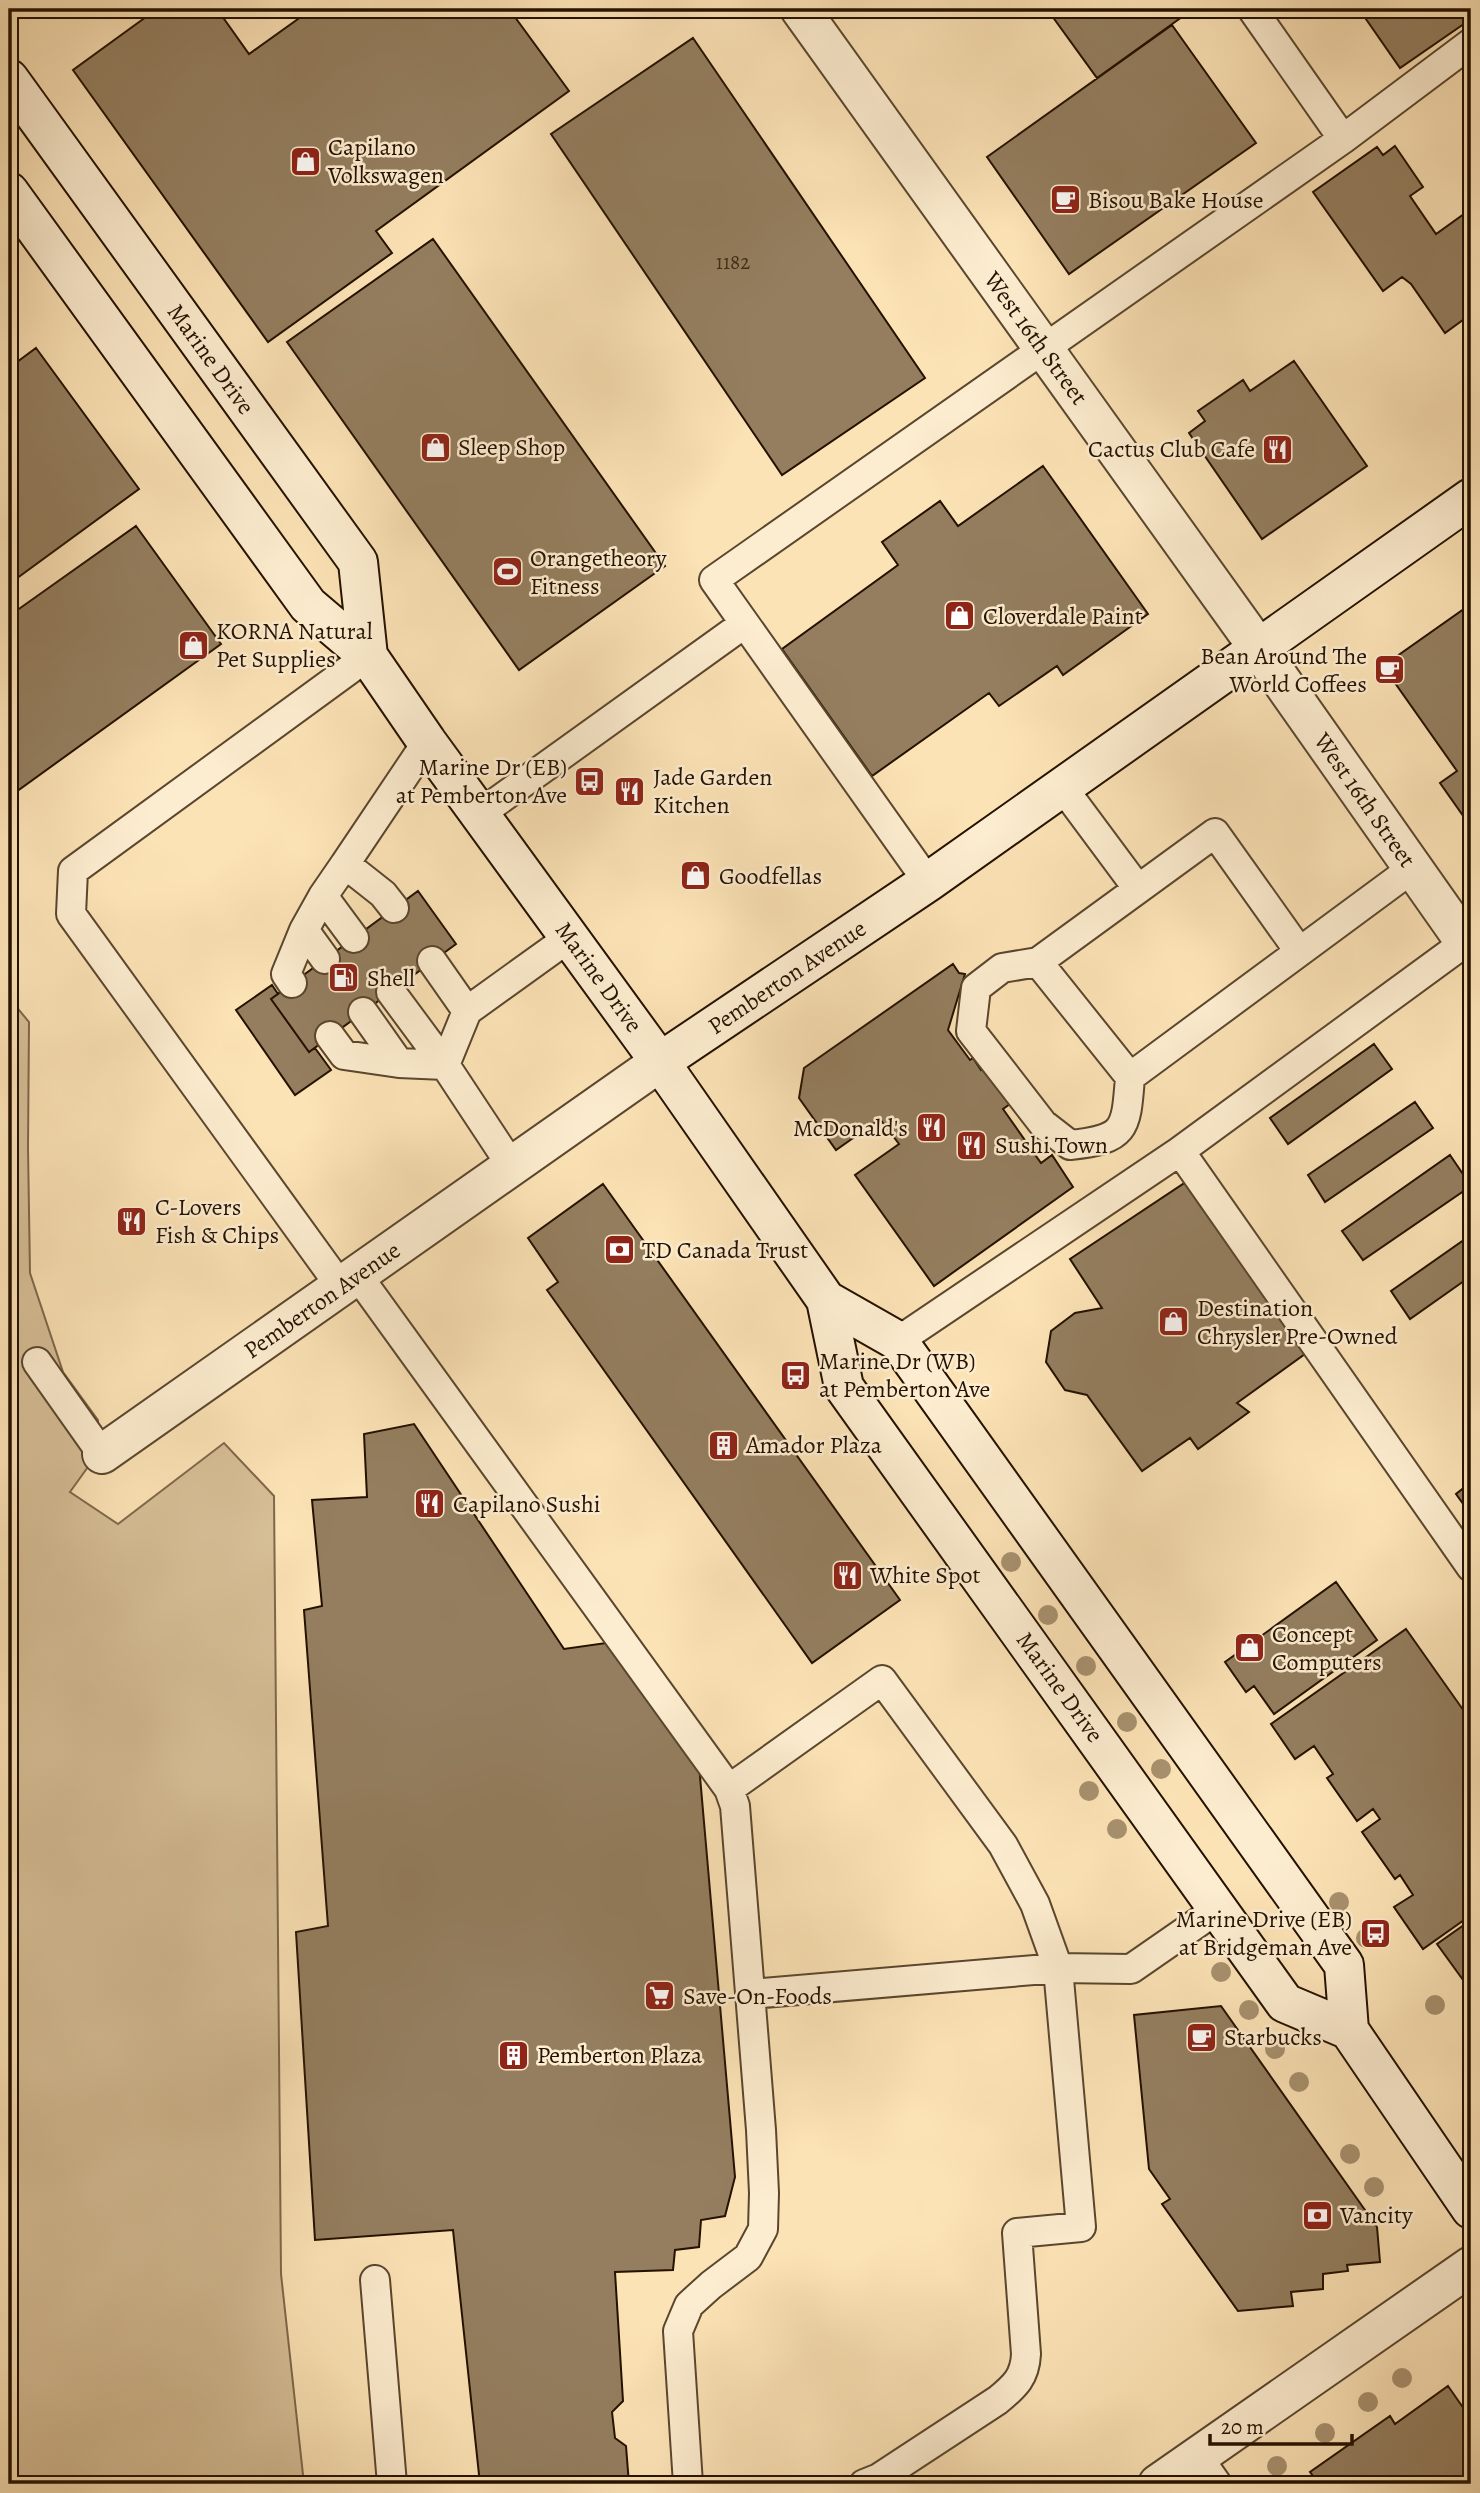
<svg xmlns="http://www.w3.org/2000/svg" width="1480" height="2493" font-family="Alegreya,serif">
<rect width="100%" height="100%" fill="#fce3b6"/>
<filter id="stains"><feTurbulence type="fractalNoise" baseFrequency=".00286" numOctaves="4"/><feColorMatrix values="0 0 0 0 .2 0 0 0 0 .09 0 0 0 0 .02 0 0 0 .5 -.17"/></filter>
<radialGradient id="worn" r=".72"><stop offset=".6" stop-color="#630" stop-opacity="0"/><stop offset="1" stop-color="#630" stop-opacity=".3"/></radialGradient>
<path fill="#d7bf97" stroke="#7e684c" stroke-width="2" d="M9,998L29,1022L28,1148L30,1273L63,1372L98,1420V1453L70,1492L118,1524L224,1443L274,1496L281,2274L304,2484H9Z"/>
<path fill="#947e5f" stroke="#241100" stroke-width="2" d="M157,9H217L249,54L312,9H509L569,91L376,231L392,253L268,342L73,70Z
M1047,9H1193L1097,78Z
M1359,9H1471V19L1400,68Z
M1172,25L1256,143L1069,274L987,157Z
M693,38L925,378L782,475L551,134Z
M1395,146L1423,187L1410,196L1436,234L1471,209V314L1445,333L1411,284L1402,277L1383,291L1313,192L1377,147L1383,155Z
M433,239L665,566L519,670L287,342Z
M36,348L139,489L9,584V368Z
M1294,361L1367,466L1262,539L1189,433L1205,421L1198,411L1243,380L1250,391Z
M1043,466L1148,614L1063,675L1057,666L999,706L989,693L872,776L782,649L898,565L882,542L940,501L958,526Z
M136,526L221,644L9,797V616Z
M1471,604V827L1440,783L1457,771L1383,666Z
M418,891L456,944L309,1052L271,999Z
M953,964L959,973L965,974L948,1030L970,1060L973,1058L981,1070L985,1067L1010,1104L1003,1109L1041,1163L1052,1155L1073,1187L934,1286L855,1175L899,1144L880,1119L836,1150L799,1098L804,1068Z
M272,985L278,994L271,999L309,1052L315,1048L331,1070L295,1095L236,1010Z
M1374,1044L1392,1069L1288,1144L1270,1118Z
M1415,1102L1433,1128L1325,1202L1308,1175Z
M1450,1155L1471,1186L1363,1260L1342,1231Z
M1189,1180L1305,1354L1237,1403L1249,1412L1198,1449L1190,1438L1142,1471L1087,1395L1065,1390L1046,1362L1051,1331L1075,1313L1102,1308L1070,1259Z
M603,1184L900,1600L812,1663L547,1290L558,1282L528,1238Z
M1471,1235V1276L1410,1319L1391,1291Z
M414,1424L564,1649L613,1642L699,1765L735,2177L725,2216L701,2220L699,2247L675,2250L673,2270L615,2272L623,2401L612,2412L615,2438L626,2446L629,2484H480L453,2230L315,2240L296,1932L328,1926L304,1610L322,1606L312,1500L367,1497L364,1434Z
M1471,1482V1515L1456,1494Z
M1336,1582L1377,1640L1274,1714L1254,1686L1246,1692L1225,1662Z
M1406,1629L1471,1721V1915L1423,1949L1394,1907L1413,1895L1400,1875L1395,1879L1362,1832L1380,1819L1373,1809L1357,1821L1327,1778L1333,1774L1314,1746L1295,1759L1271,1724Z
M1471,1920V1991L1437,1944Z
M1221,2006L1377,2227L1380,2262L1347,2265L1348,2271L1323,2274V2289L1291,2292L1293,2306L1238,2311L1162,2204L1170,2199L1149,2169L1134,2015Z
M1448,2386L1471,2419V2484H1319L1310,2472L1390,2416L1395,2424Z"/>
<g fill="none" stroke-linecap="round" stroke-linejoin="round">
<defs>
<path id="lane" d="M1252,9L1343,139
M1063,788L1138,889
M481,813L744,624
M345,864L427,742
M928,882L714,580L1343,139L1471,43
M323,896L354,938
M1299,951L1215,833L1038,962L1130,1077L1413,868
M325,959L304,930L323,896L345,864L383,894L394,908
M1038,962L1002,968L976,988L971,1031L1043,1124L1070,1145C1126,1139 1126,1130 1130,1077
M292,983L286,974L304,930
M391,992L445,1065L467,1011L432,961
M467,1011L570,937
M363,1012L399,1063L445,1065L511,1165
M330,1036L344,1055L399,1063
M1180,1151L1471,1567
M358,1276L729,1789L735,1806L761,2130L764,2193L763,2229L748,2257L711,2285L689,2305L678,2331L688,2484
M341,1287L71,914L73,871L368,656
M898,1341L1180,1151L1471,938
M37,1362L102,1454
M729,1789L882,1680L1003,1845L1035,1904L1058,1968L1081,2227L1017,2233L1026,2354C1025,2377 1015,2386 998,2400L879,2478L864,2484
M751,1994L1058,1968L1131,1969L1219,1908
M375,2280L392,2484
M1198,2457L1217,2484"/>
<path id="street" d="M800,9L1259,649L1465,942
M102,1454L660,1062
M1158,2484L1471,2266"/>
<path id="secondary" d="M9,79L358,562L368,656
M9,192L308,605L368,656L427,742L660,1062L826,1300L844,1387L1285,2003L1349,2030
M660,1062L928,882L1471,498
M826,1300L898,1341L1344,1965L1349,2030L1471,2209"/>
</defs>
<use href="#lane" stroke="#5a462e" stroke-width="32"/>
<use href="#street" stroke="#5a462e" stroke-width="42"/>
<use href="#secondary" stroke="#241100" stroke-width="42"/>
<use href="#lane" stroke="#fdedd0" stroke-width="28"/>
<use href="#street" stroke="#fdedd0" stroke-width="38"/>
<use href="#secondary" stroke="#fdedd0" stroke-width="38"/>
</g>
<g fill="#a8916f">
<circle cx="1011" cy="1562" r="10"/>
<circle cx="1048" cy="1615" r="10"/>
<circle cx="1086" cy="1666" r="10"/>
<circle cx="1127" cy="1722" r="10"/>
<circle cx="1161" cy="1769" r="10"/>
<circle cx="1089" cy="1791" r="10"/>
<circle cx="1117" cy="1829" r="10"/>
<circle cx="1339" cy="1902" r="10"/>
<circle cx="1366" cy="1938" r="10"/>
<circle cx="1221" cy="1972" r="10"/>
<circle cx="1435" cy="2005" r="10"/>
<circle cx="1249" cy="2010" r="10"/>
<circle cx="1275" cy="2049" r="10"/>
<circle cx="1299" cy="2082" r="10"/>
<circle cx="1350" cy="2154" r="10"/>
<circle cx="1374" cy="2187" r="10"/>
<circle cx="1402" cy="2378" r="10"/>
<circle cx="1368" cy="2402" r="10"/>
<circle cx="1325" cy="2433" r="10"/>
<circle cx="1277" cy="2466" r="10"/>
</g>
<defs>
<symbol id="shop-square" viewBox="-11 -11 22 22"><rect x="-9" y="-9" width="18" height="18" rx="4" fill="#8f2418" stroke="#fdedd0"/><path d="M-5-2.5h2.3a2.7 3.5 0 0 1 5.4 0H5L5.5 6h-11ZM-1.5-2.5h3a1.5 2.3 0 0 0-3 0Z" fill="#fff"/></symbol>
<symbol id="cafe-square" viewBox="-11 -11 22 22"><rect x="-9" y="-9" width="18" height="18" rx="4" fill="#8f2418" stroke="#fdedd0"/><path d="M-5.5-4.5H6V0H3Q3 3.5 0 3.5H-2.5Q-5.5 3.5-5.5 0ZM3-3.2v2h1.7v-2ZM-6 4.5H4V6H-6Z" fill="#fff"/></symbol>
<symbol id="restaurant-square" viewBox="-11 -11 22 22"><rect x="-9" y="-9" width="18" height="18" rx="4" fill="#8f2418" stroke="#fdedd0"/><path d="M-5-6h1v4h1v-4h1v4h1v-4h1v5L-1.5 .5V6h-2V.5L-5-1ZM5-6V6H3V1.5H1.5Q1.5-4 5-6Z" fill="#fff"/></symbol>
<symbol id="stadium-square" viewBox="-11 -11 22 22"><rect x="-9" y="-9" width="18" height="18" rx="4" fill="#8f2418" stroke="#fdedd0"/><path d="M0-5a6.5 5 0 1 0 0 10a6.5 5 0 1 0 0-10ZM-3.5-1.8h7v3.6h-7Z" fill="#fff"/></symbol>
<symbol id="bus-square" viewBox="-11 -11 22 22"><rect x="-9" y="-9" width="18" height="18" rx="4" fill="#8f2418" stroke="#fdedd0"/><path d="M-5-6H5V4H4V6H2V4H-2V6H-4V4H-5ZM-3.5-4V0h7V-4ZM-3.5 1.2v1.5H-2V1.2ZM2 1.2v1.5H3.5V1.2Z" fill="#fff"/></symbol>
<symbol id="fuel-square" viewBox="-11 -11 22 22"><rect x="-9" y="-9" width="18" height="18" rx="4" fill="#8f2418" stroke="#fdedd0"/><path d="M-5.5-6h7V0h2V4h1.3V-2.5L3-4.5l.8-.8L6-3V5H2.5V1h-1V6h-7ZM-4.2-4.7v3.2H.2V-4.7Z" fill="#fff"/></symbol>
<symbol id="bank-square" viewBox="-11 -11 22 22"><rect x="-9" y="-9" width="18" height="18" rx="4" fill="#8f2418" stroke="#fdedd0"/><path d="M-6-4H6V4H-6ZM0-2.3a2.3 2.3 0 1 0 0 4.6a2.3 2.3 0 1 0 0-4.6Z" fill="#fff"/></symbol>
<symbol id="building-square" viewBox="-11 -11 22 22"><rect x="-9" y="-9" width="18" height="18" rx="4" fill="#8f2418" stroke="#fdedd0"/><path d="M-4-6H4V6H1V3H-1V6H-4ZM-2.5-4.3h1.7v1.8h-1.7ZM.8-4.3h1.7v1.8H.8ZM-2.5-1h1.7V.8h-1.7ZM.8-1h1.7V.8H.8Z" fill="#fff"/></symbol>
<symbol id="supermarket-square" viewBox="-11 -11 22 22"><rect x="-9" y="-9" width="18" height="18" rx="4" fill="#8f2418" stroke="#fdedd0"/><path d="M-6-5.5h2.5l.6 2H6L4.5 2H-2.5L-4.4-4H-6ZM-1.5 3.2a1.3 1.3 0 1 0 .1 0ZM3 3.2a1.3 1.3 0 1 0 .1 0Z" fill="#fff"/></symbol>
</defs>
<g fill-rule="evenodd">
<use href="#shop-square" x="288" y="144" width="35" height="35"/>
<use href="#cafe-square" x="1048" y="182" width="35" height="35"/>
<use href="#shop-square" x="418" y="430" width="35" height="35"/>
<use href="#restaurant-square" x="1260" y="432" width="35" height="35"/>
<use href="#stadium-square" x="490" y="554" width="35" height="35"/>
<use href="#shop-square" x="942" y="598" width="35" height="35"/>
<use href="#shop-square" x="176" y="628" width="35" height="35"/>
<use href="#cafe-square" x="1372" y="652" width="35" height="35"/>
<use href="#bus-square" x="572" y="764" width="35" height="35"/>
<use href="#restaurant-square" x="612" y="774" width="35" height="35"/>
<use href="#shop-square" x="678" y="858" width="35" height="35"/>
<use href="#fuel-square" x="326" y="960" width="35" height="35"/>
<use href="#restaurant-square" x="914" y="1110" width="35" height="35"/>
<use href="#restaurant-square" x="954" y="1128" width="35" height="35"/>
<use href="#restaurant-square" x="114" y="1204" width="35" height="35"/>
<use href="#bank-square" x="602" y="1232" width="35" height="35"/>
<use href="#shop-square" x="1156" y="1304" width="35" height="35"/>
<use href="#bus-square" x="778" y="1358" width="35" height="35"/>
<use href="#building-square" x="706" y="1428" width="35" height="35"/>
<use href="#restaurant-square" x="412" y="1486" width="35" height="35"/>
<use href="#restaurant-square" x="830" y="1558" width="35" height="35"/>
<use href="#shop-square" x="1232" y="1630" width="35" height="35"/>
<use href="#bus-square" x="1358" y="1916" width="35" height="35"/>
<use href="#supermarket-square" x="642" y="1978" width="35" height="35"/>
<use href="#cafe-square" x="1184" y="2020" width="35" height="35"/>
<use href="#building-square" x="496" y="2038" width="35" height="35"/>
<use href="#bank-square" x="1300" y="2198" width="35" height="35"/>
</g>
<g text-anchor="middle" stroke-width="5" stroke-linejoin="round" paint-order="stroke">
<g font-size="21" fill="#402c18">
<text x="733" y="269">1182</text>
</g>
<g font-size="24" fill="#241100" stroke="#fdedd0" text-anchor="start">
<text x="328" y="155">Capilano<tspan x="328" dy="28">Volkswagen</tspan></text>
<text x="1088" y="208">Bisou Bake House</text>
<text x="458" y="455">Sleep Shop</text>
<text x="1255" y="457" text-anchor="end">Cactus Club Cafe</text>
<text x="530" y="566">Orangetheory<tspan x="530" dy="28">Fitness</tspan></text>
<text x="983" y="624">Cloverdale Paint</text>
<text x="216" y="639">KORNA Natural<tspan x="216" dy="28">Pet Supplies</tspan></text>
<text x="1367" y="664" text-anchor="end">Bean Around The<tspan x="1367" dy="28">World Coffees</tspan></text>
<text x="567" y="775" text-anchor="end">Marine Dr (EB)<tspan x="567" dy="28">at Pemberton Ave</tspan></text>
<text x="653" y="785">Jade Garden<tspan x="653" dy="28">Kitchen</tspan></text>
<text x="719" y="884">Goodfellas</text>
<text x="367" y="986">Shell</text>
<text x="908" y="1136" text-anchor="end">McDonald's</text>
<text x="995" y="1153">Sushi Town</text>
<text x="155" y="1215">C-Lovers<tspan x="155" dy="28">Fish &amp; Chips</tspan></text>
<text x="642" y="1258">TD Canada Trust</text>
<text x="1197" y="1316">Destination<tspan x="1197" dy="28">Chrysler Pre-Owned</tspan></text>
<text x="819" y="1369">Marine Dr (WB)<tspan x="819" dy="28">at Pemberton Ave</tspan></text>
<text x="746" y="1453">Amador Plaza</text>
<text x="453" y="1512">Capilano Sushi</text>
<text x="870" y="1583">White Spot</text>
<text x="1272" y="1642">Concept<tspan x="1272" dy="28">Computers</tspan></text>
<text x="1352" y="1927" text-anchor="end">Marine Drive (EB)<tspan x="1352" dy="28">at Bridgeman Ave</tspan></text>
<text x="683" y="2004">Save-On-Foods</text>
<text x="1224" y="2045">Starbucks</text>
<text x="537" y="2063">Pemberton Plaza</text>
<text x="1340" y="2223">Vancity</text>
</g>
<g font-size="24" fill="#241100" stroke="#fdedd0">
<text transform="translate(1036 338) rotate(54)" y="8">West 16th Street</text>
<text transform="translate(211 359) rotate(54)" y="8">Marine Drive</text>
<text transform="translate(1365 800) rotate(55)" y="8">West 16th Street</text>
<text transform="translate(599 977) rotate(54)" y="8">Marine Drive</text>
<text transform="translate(787 977) rotate(-34)" y="8">Pemberton Avenue</text>
<text transform="translate(322 1300) rotate(-35)" y="8">Pemberton Avenue</text>
<text transform="translate(1060 1687) rotate(54)" y="8">Marine Drive</text>
</g>
</g>
<rect width="1480" height="2493" fill="none" stroke="#fce3b6" stroke-width="35"/>
<rect x="10" y="10" width="1459" height="2472" fill="none" stroke="#241100" stroke-width="3.5"/>
<rect x="18" y="18" width="1445" height="2458" fill="none" stroke="#241100" stroke-width="2"/>
<path d="M1210 2434v10h142v-10" fill="none" stroke="#241100" stroke-width="3.5"/>
<text x="1221" y="2434" font-size="21" fill="#241100" stroke="#fdedd0" stroke-width="5" paint-order="stroke">20 m</text>
<rect width="100%" height="100%" filter="url(#stains)"/>
<rect width="100%" height="100%" fill="url(#worn)"/>
</svg>
